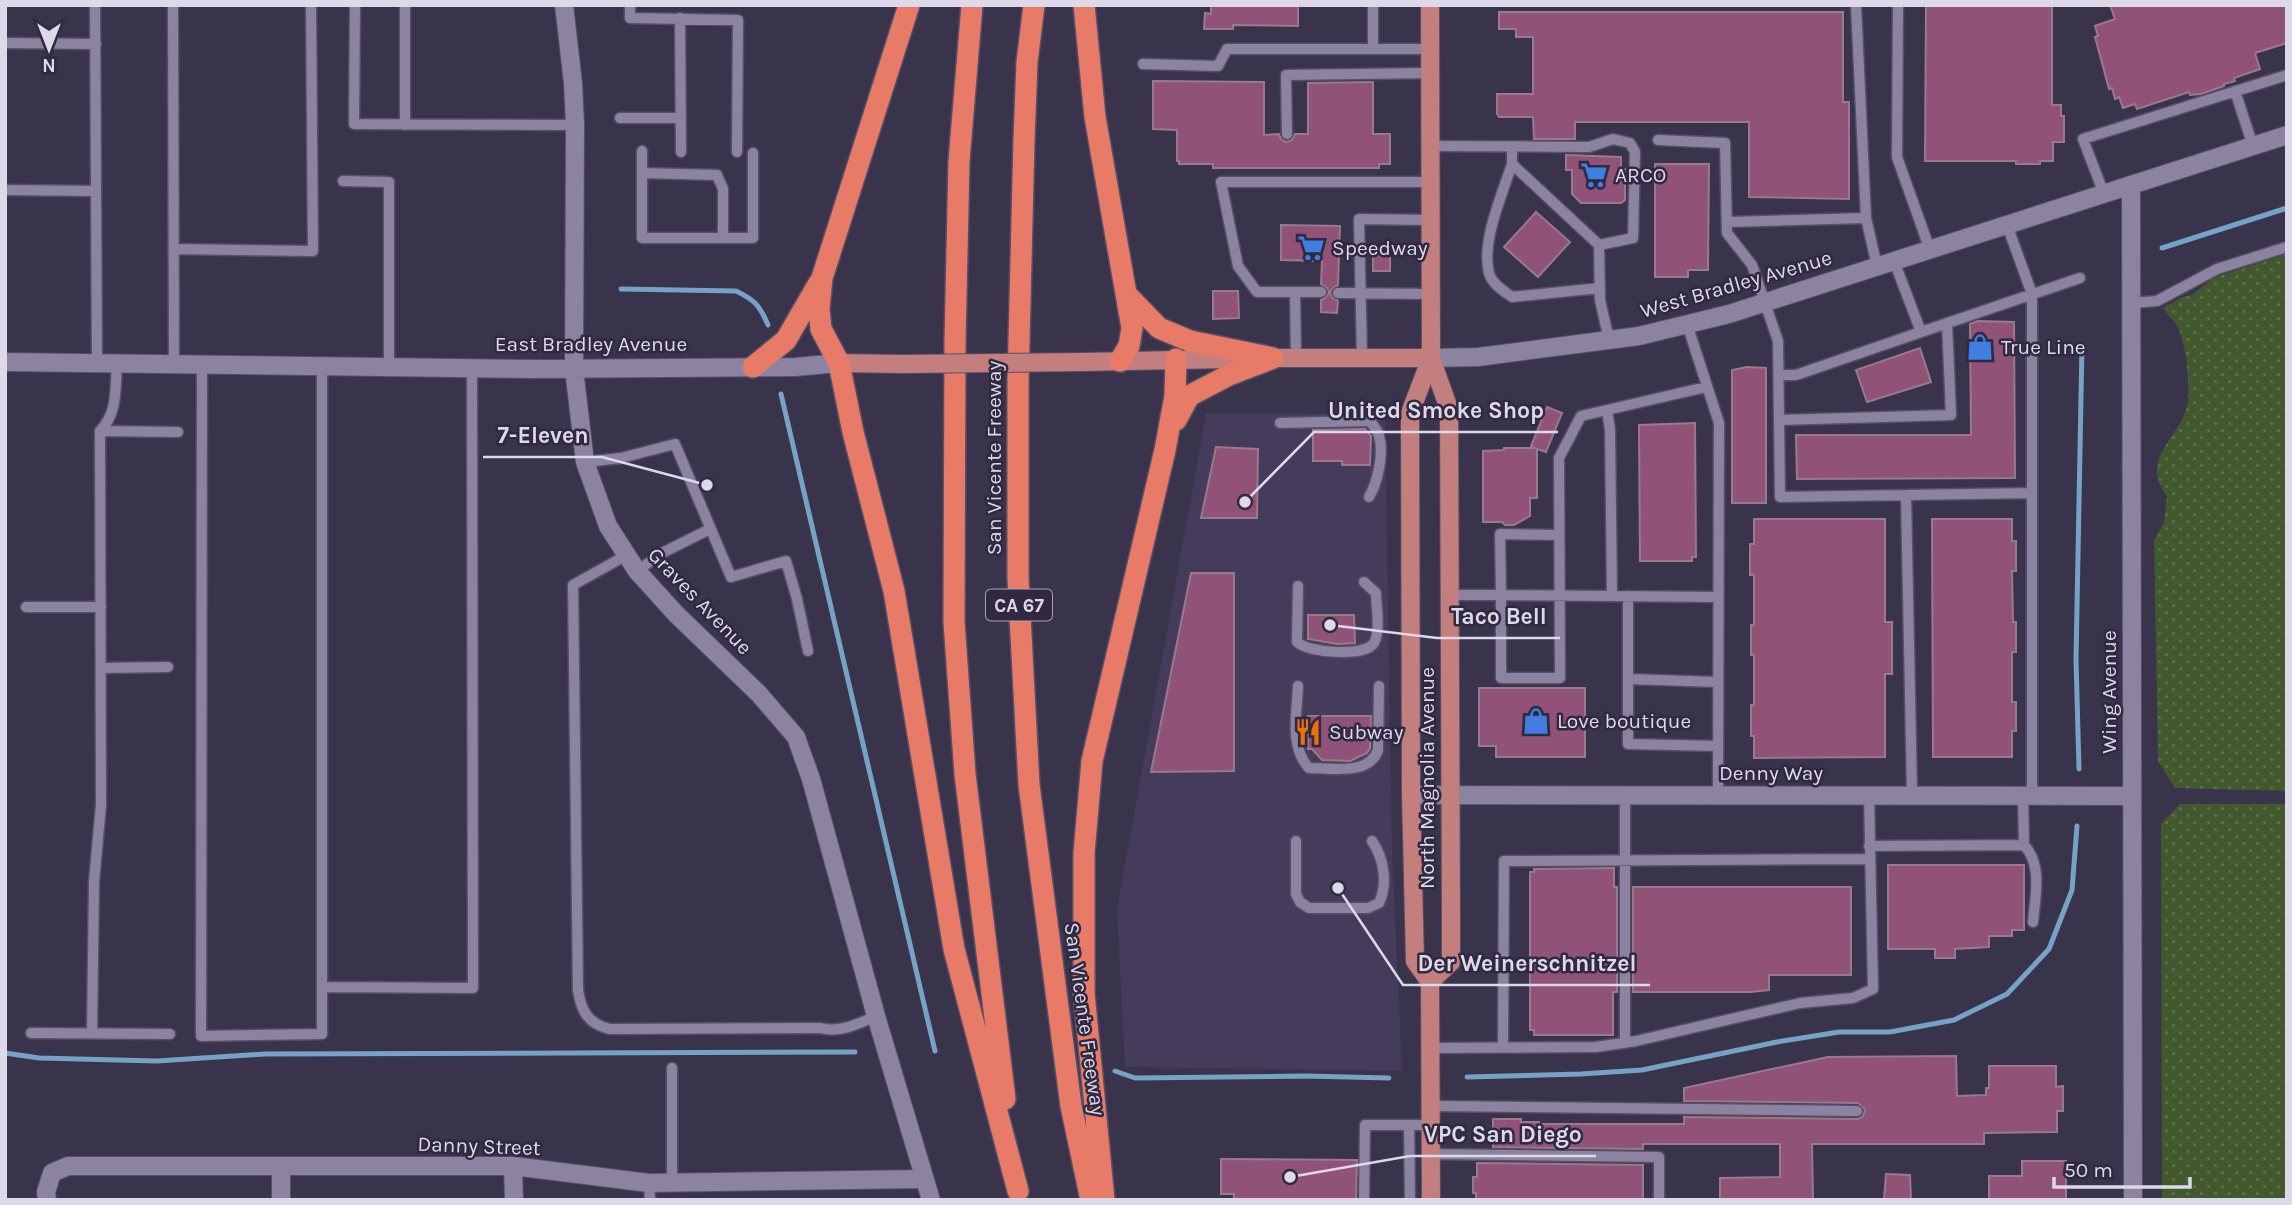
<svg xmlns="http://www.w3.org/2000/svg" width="2292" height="1205" font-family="Karla,sans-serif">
<defs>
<pattern id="grass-dots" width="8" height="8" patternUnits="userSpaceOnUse" patternTransform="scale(1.75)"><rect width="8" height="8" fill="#42592e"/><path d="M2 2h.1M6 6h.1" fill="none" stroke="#5d704c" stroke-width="1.8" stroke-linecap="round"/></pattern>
</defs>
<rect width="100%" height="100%" fill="#3a334c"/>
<path fill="#453b5b" d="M1206,414H1385L1392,851L1402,1071L1125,1067L1117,909Z"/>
<path fill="url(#grass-dots)" d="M2287,254V791L2175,788L2158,761L2154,540L2164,523L2167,497C2140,459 2175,442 2186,410C2192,393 2186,346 2179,330C2176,322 2168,315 2163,308L2182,297L2192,295L2213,278Z
M2180,804H2287V1200H2162L2161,824Z"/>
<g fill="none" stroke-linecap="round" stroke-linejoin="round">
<path stroke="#75a2c6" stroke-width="5" d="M2162,248L2287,208
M621,289L736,291C755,300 760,306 768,325
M781,394L935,1051
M2079,769L2076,660L2082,345
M5,1053L39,1058L157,1061L265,1054L855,1052
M1115,1071L1135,1078L1306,1076L1389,1078
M1467,1077L1581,1074L1642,1070L1777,1042L1839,1032H1890L1954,1020L2007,994L2049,949L2072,890L2077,826"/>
</g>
<path fill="#905277" stroke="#997a8b" stroke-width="2" d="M1211,5H1298V26L1233,25V29H1204L1205,13L1211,14Z
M1926,5H2052V105H2061V116H2064V142H2053V161H2040V164H2016V161H1925Z
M2110,5H2287V43L2255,53L2260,69L2234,78L2235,81L2224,84V86L2201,94L2190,95L2189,92L2137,109L2135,104L2123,108L2119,97L2115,99L2112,88L2109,89L2095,37L2098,36L2095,26L2115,19Z
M1499,12H1843V102H1849V199L1749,197V122H1575V139H1534L1533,117H1499L1497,114V94H1533V37H1516V29H1499Z
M1153,81L1264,82V135L1279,134L1281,139L1286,142L1292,140L1295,134H1308V83L1373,82V134H1390V164H1379V168H1213V164H1179V161H1177V130L1153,129Z
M1566,155L1621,157V169H1625V200L1621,203H1581L1572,194V170H1566Z
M1655,164H1709L1708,270H1688V277H1655Z
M1536,212L1570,242L1538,277L1504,247Z
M1281,225L1340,226L1338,285L1334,287L1330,292L1332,297L1338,301L1337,313L1321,312V300L1325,298L1329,293L1327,288L1321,284L1322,261L1281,260Z
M1373,254H1390V271H1373Z
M1213,291H1238L1239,318L1213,319Z
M1978,321L2014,322L2015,478L1797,479L1796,435H1971L1970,324Z
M1920,348L1931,382L1867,402L1856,370Z
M1747,367L1766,368V503H1732V370Z
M1547,407L1562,413L1546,452L1537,449V498H1530V516L1514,525H1505L1502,522H1483V451L1504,450V448H1535L1531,446Z
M1695,423L1696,557H1692V561H1640L1639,425Z
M1365,429L1371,436L1370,465H1342V461H1313V430Z
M1216,447L1258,449L1257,518H1201Z
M1754,519H1885V622H1892V674H1885V757L1754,758V736H1751V705H1754V655H1751V625H1754V575H1750V544H1754Z
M1932,519H2012V541H2016V571H2012L2013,622H2016V652H2012V702H2016V731H2012V757H1933Z
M1191,573H1234V771L1151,772Z
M1308,615H1354L1355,643L1337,644L1308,639Z
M1479,688H1585V757H1496V746H1479Z
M1308,716H1371L1370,748L1367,753L1350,761L1322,760L1312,749H1308Z
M1888,865H2024V930H2012V936H1989V947L1955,949V958H1935V949H1888Z
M1614,868V887H1617V992H1613V1035H1534V1030H1530V872H1534V869Z
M1633,887H1851V975H1769V990L1750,992H1633Z
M1956,1056L1957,1096L1986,1095V1088H1989V1066H2056V1087L2063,1086V1111H2057V1132L1984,1133V1144H1812L1813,1200H1720V1178L1780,1177V1144H1643V1149L1493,1147V1119H1521V1122H1539V1124H1684V1117L1858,1119L1863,1116L1865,1110L1858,1103L1684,1101V1088L1828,1057Z
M1221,1159L1357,1160L1356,1200H1234V1194H1221Z
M2022,1161H2066V1200H1989V1176H2022Z
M1477,1163L1643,1165V1200H1476V1193H1473V1177H1477Z
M1886,1174L1910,1175L1911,1200H1884Z"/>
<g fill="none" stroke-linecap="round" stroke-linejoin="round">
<defs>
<path id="lane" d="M95,5L97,364
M173,5L174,366
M355,5L354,124L575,125
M630,5V18L738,20L737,152
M1373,5V49
M1856,5L1866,218L1877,266
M1898,5L1897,157L1930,250
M680,18L681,152
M5,43L96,44
M1143,64L1218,66L1227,49H1430
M2235,91L2253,146
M620,118H681
M405,125V5
M1287,134L1286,75L1429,73
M1658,140L1725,143L1727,233L1752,265L1778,341L1780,497L2032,493
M1430,146L1589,147L1613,139L1630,143L1635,152L1633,238L1599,245L1600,300L1609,340
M1512,147V164L1599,245
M642,151V238H753V153
M1512,164C1502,195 1481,242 1489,273C1492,284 1504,291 1512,297L1600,288
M642,173L717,175L723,189V238
M343,181L389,182V367
M5,190L96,191
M2104,194L2083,139L2287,75
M1727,222L1866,218
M2007,225L2032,294V796
M174,249L313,251L311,5
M1894,261L1921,332L2080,278
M1295,292L1296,358
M1321,292H1257L1238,266L1221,182H1430
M1338,293L1431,294
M2131,303L2157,301L2217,269L2287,247
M1687,324L1719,423L1718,795
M1362,358L1359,219L1430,220
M202,366L201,1036L322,1034V365
M1779,375H1796L1921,332
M1607,410L1610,430L1612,596
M1779,420L1951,415L1947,323
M1280,423L1370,421C1373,425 1378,431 1379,436C1384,453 1378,482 1369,497
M100,431C118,413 115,389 117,364
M585,462L621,458L675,444L731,577L786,561L797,599L808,651
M1906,495L1912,794
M1559,535L1500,534L1501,595L1718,597
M625,556L573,585L578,990C581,1011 588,1024 610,1029L820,1028C840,1033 858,1024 876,1016
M637,571L664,552L710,529
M1298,586L1297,642C1308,653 1365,657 1374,643C1381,630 1376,607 1376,593L1364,582
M1450,595H1501V678H1560L1559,458L1581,416L1706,387
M1628,596V744L1718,746
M26,607H101
M101,668L168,667
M1628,679L1718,682
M1298,686C1297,713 1289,747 1309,768C1332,768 1369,776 1378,750L1379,686
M2023,796L2024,845C2043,865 2035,897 2033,922
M1296,841V894L1300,902L1309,908H1368L1379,903C1388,884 1384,858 1372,841
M1869,846L2024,845
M323,987L473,988L472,366
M31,1033L170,1034
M92,1033L94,882L101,805L100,431L178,432
M1625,1043V795
M1503,1047L1504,861L1870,859
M1431,1048L1596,1047L1636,1041L1800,1003L1853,998L1873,989L1869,795
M672,1068V1183
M1431,1106L1857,1111
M1409,1125L1410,1200
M1431,1154L1659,1157V1200
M649,1183L650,1200
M1364,1200L1365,1125H1431"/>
<path id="street" d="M2131,185L2133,1200
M281,1166V1200
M513,1166L514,1200
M47,1200L46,1192L52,1173L68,1166H513L649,1183L924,1179"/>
<path id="secondary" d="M564,5L573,83L575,125L574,369L585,462L608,526L637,571L676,614L759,694L796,737L811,779L876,1016L931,1200
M1431,358L1478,357L1639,336L1729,314L2287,135
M5,362L533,369L795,367L839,363
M1411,795L2131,796"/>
<path id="primary" d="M1430,5L1431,358L1449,409L1451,923V962L1430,982
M1431,358L1410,413L1411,795L1415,961L1430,982L1431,1200
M1083,362L1273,358H1431
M839,363L902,364"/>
<path id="highway" d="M909,5L822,278L819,309L821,329L839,363L853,432L894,591L954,949L1018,1191
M972,5L959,161L955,342L954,622L965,774L1005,1099
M1034,5L1027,62L1024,140L1018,382V578L1029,785L1071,1106L1091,1200
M1084,5L1095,117L1132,328L1129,346L1120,361
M1126,294L1159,328L1190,341L1273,358
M753,367L786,340L819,283
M1176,420L1189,396L1229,375L1273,358
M1104,1200L1084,993V853L1092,761L1165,450L1175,396L1176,359"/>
</defs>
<use href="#lane" stroke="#574f65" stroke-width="13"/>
<use href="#street" stroke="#574f65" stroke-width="20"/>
<use href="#secondary" stroke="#574f65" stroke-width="20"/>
<use href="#primary" stroke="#574f65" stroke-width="20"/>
<use href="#highway" stroke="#574f65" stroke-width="24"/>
<use href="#lane" stroke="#8b83a0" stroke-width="10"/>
<use href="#street" stroke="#8b83a0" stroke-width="18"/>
<use href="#secondary" stroke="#8b83a0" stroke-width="18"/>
<use href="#primary" stroke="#c37e7e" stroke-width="18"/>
<use href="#highway" stroke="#e87b68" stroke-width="21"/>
<defs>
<path id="primary-bridge" d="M902,364L1083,362"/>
</defs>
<use href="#primary-bridge" stroke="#574f65" stroke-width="20" stroke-linecap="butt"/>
<use href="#primary-bridge" stroke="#c37e7e" stroke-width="18"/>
</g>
<defs>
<symbol id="supermarket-bare" viewBox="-9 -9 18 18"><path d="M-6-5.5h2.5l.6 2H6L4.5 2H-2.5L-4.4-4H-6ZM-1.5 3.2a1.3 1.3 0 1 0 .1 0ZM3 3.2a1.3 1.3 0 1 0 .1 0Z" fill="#3f7fe0" stroke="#302941" stroke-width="2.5" paint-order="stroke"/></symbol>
<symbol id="shop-bare" viewBox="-9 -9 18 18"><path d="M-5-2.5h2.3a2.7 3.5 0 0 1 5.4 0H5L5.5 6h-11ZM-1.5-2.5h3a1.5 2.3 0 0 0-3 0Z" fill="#3f7fe0" stroke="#302941" stroke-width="2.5" paint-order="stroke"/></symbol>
<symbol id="restaurant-bare" viewBox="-9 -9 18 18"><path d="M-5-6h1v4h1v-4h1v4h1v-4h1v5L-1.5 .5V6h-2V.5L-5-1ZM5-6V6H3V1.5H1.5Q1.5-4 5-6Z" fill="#e8710a" stroke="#302941" stroke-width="2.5" paint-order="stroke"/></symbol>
</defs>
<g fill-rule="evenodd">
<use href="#supermarket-bare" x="1575" y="156" width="38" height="38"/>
<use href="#supermarket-bare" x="1292" y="229" width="38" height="38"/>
<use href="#shop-bare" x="1961" y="328" width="38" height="38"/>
<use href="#shop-bare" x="1517" y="702" width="38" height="38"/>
<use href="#restaurant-bare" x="1289" y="713" width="38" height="38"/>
</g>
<g text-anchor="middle" stroke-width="5" stroke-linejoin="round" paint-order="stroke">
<rect fill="#302941" stroke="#aaa4b7" stroke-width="2" x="986" y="589.5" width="66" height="31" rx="5"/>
<g font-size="19" font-weight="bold" fill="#ded9e9">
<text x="1019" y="612">CA 67</text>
</g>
<g font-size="21" fill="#ded9e9" stroke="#302941" text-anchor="start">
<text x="1615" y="182">ARCO</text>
<text x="1332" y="255">Speedway</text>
<text x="2001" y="354">True Line</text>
<text x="1557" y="728">Love boutique</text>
<text x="1329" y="739">Subway</text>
</g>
<g font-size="21" fill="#ded9e9" stroke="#302941">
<text transform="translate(1736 284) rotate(-16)" y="7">West Bradley Avenue</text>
<text x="591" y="351">East Bradley Avenue</text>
<text transform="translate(994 458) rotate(-90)" y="7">San Vicente Freeway</text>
<text transform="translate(700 601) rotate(46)" y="7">Graves Avenue</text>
<text transform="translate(2109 692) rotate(-90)" y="7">Wing Avenue</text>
<text x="1771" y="780">Denny Way</text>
<text transform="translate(1427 778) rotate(-90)" y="7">North Magnolia Avenue</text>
<text transform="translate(1085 1019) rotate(82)" y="7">San Vicente Freeway</text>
<text transform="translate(479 1146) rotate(2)" y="7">Danny Street</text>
</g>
</g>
<path fill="none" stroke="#ded9e9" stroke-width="2.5" d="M1245 502L1314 432H1558M707 485L602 457H483M1330 625L1437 638H1560M1338 888L1403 985H1650M1290 1177L1410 1156H1596"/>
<g fill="#ded9e9" stroke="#302941" stroke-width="2.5">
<circle cx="1245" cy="502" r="7"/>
<circle cx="707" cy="485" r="7"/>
<circle cx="1330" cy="625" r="7"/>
<circle cx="1338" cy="888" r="7"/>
<circle cx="1290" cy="1177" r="7"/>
</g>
<g font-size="23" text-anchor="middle" font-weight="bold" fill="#ded9e9" stroke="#302941" stroke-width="5" stroke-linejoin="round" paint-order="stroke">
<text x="1436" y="418">United Smoke Shop</text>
<text x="543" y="443">7-Eleven</text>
<text x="1499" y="624">Taco Bell</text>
<text x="1527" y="971">Der Weinerschnitzel</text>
<text x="1503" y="1142">VPC San Diego</text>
</g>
<rect width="2292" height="1205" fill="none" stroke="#ded9e9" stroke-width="14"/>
<g transform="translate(49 49) rotate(180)" stroke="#302941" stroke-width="5" paint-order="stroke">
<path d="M0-5L12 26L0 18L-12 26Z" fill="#ded9e9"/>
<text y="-10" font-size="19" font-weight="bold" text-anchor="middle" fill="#ded9e9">N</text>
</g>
<path d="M2054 1177v10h136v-10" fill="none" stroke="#ded9e9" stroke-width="3.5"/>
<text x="2064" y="1177" font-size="21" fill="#ded9e9" stroke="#302941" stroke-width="5" paint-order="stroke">50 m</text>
</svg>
